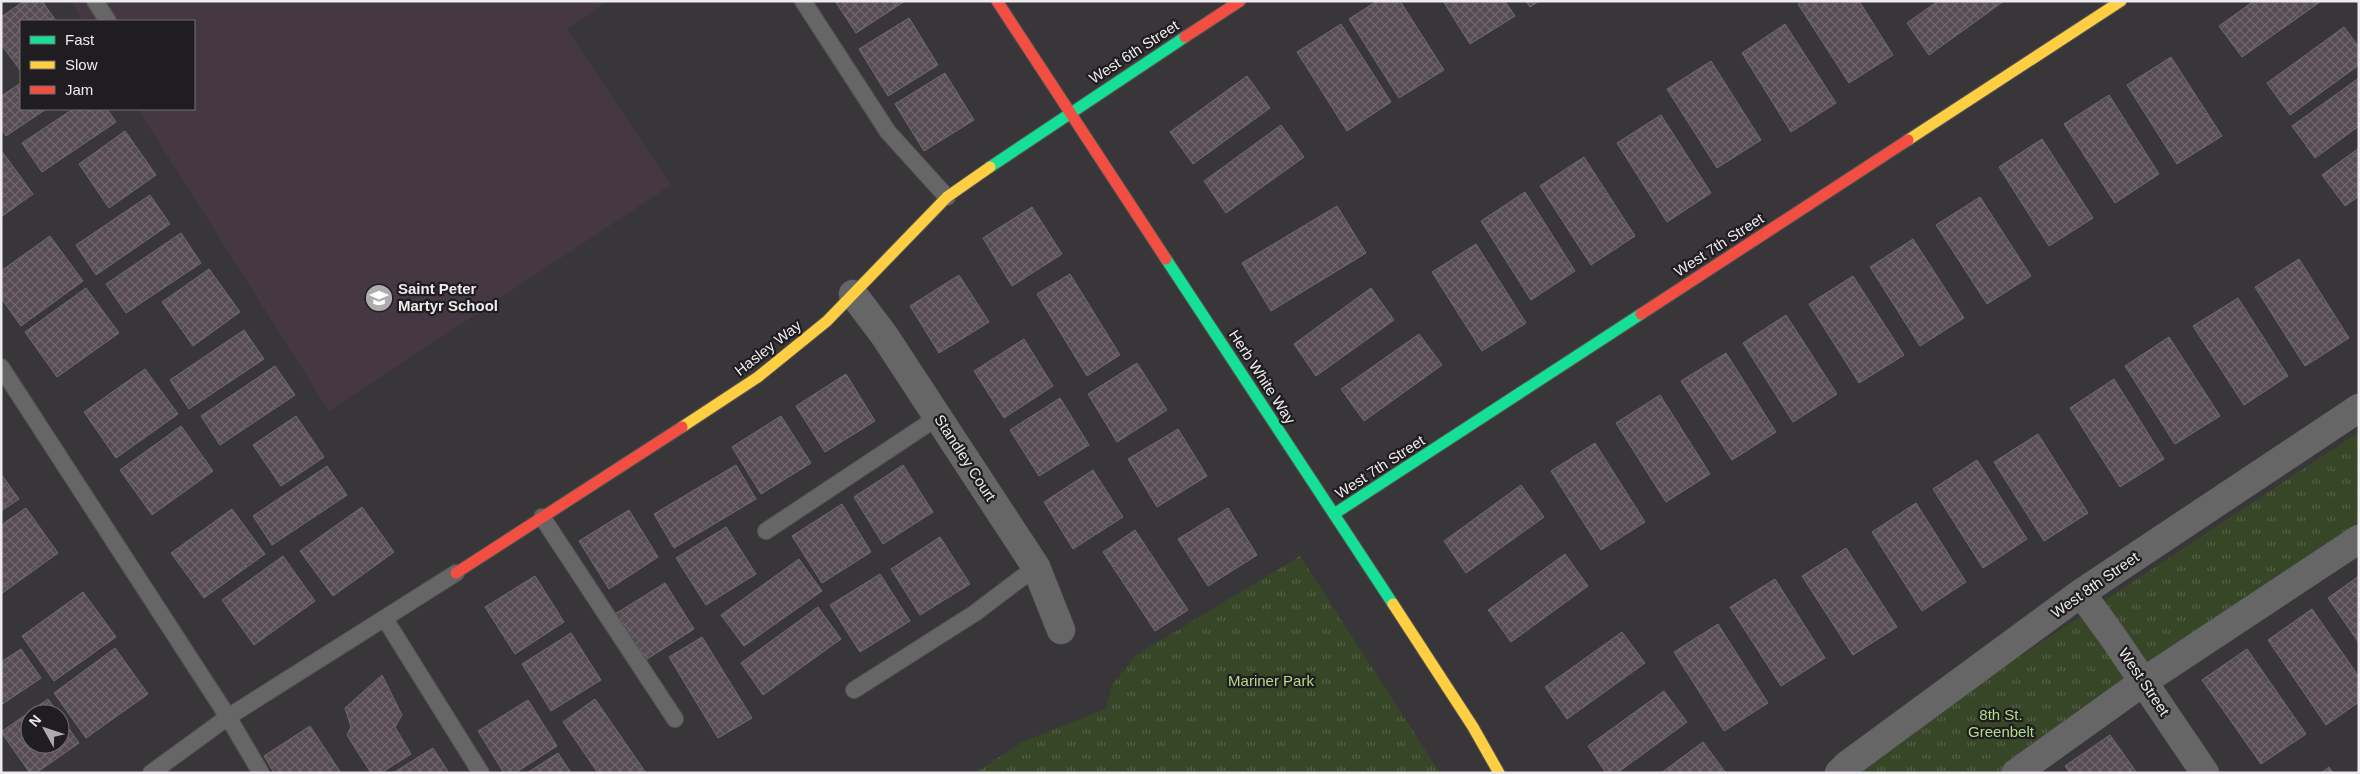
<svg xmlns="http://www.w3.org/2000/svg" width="2360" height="774" font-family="Arial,sans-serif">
<defs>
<pattern id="grass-tufts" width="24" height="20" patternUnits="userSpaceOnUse" patternTransform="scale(1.25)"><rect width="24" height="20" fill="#374627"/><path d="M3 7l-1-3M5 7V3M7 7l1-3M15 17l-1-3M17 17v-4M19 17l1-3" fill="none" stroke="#546147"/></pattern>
<pattern id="building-cross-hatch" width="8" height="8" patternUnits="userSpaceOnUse" patternTransform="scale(1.25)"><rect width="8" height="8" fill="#584c54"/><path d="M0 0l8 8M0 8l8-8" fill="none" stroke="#70666d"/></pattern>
</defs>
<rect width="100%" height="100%" fill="#383639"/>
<path fill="#463843" d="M70,1H608L567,29L671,185L329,411L138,109H194V21H83Z"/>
<path fill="url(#grass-tufts)" d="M2359,432V538L2008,773H1844Z
M1300,556L1440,773H975L1024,741L1106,709L1112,685L1135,656Z"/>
<path fill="url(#building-cross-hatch)" stroke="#6d6b6d" d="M24,1H42L56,21H21L20,70L1,44V17Z
M835,1H905L856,33Z
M1377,1H1400L1444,70L1399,98L1349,19Z
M1443,1H1505L1515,16L1470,44Z
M1526,1H1539L1530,7Z
M1802,1H1859L1893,55L1849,83L1798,4Z
M1938,1H2004L1929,55L1907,23Z
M2254,1H2319L2320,2L2242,57L2219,26Z
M909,18L938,65L888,96L859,49Z
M1341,24L1391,102L1347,131L1297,52Z
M1785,24L1836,103L1791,132L1742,53Z
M2344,27L2359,47V65L2290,115L2267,83Z
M2171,57L2222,136L2177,164L2127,85Z
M1711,61L1761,140L1717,168L1667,89Z
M945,73L974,120L924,151L895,104Z
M1247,76L1270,108L1193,164L1170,132Z
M2359,78V126L2315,158L2292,126Z
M21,83V109H46L6,136L1,128V96Z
M2109,95L2159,174L2115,203L2064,124Z
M73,109H107L116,122L42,172L22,143Z
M1661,115L1711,193L1667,222L1617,143Z
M1281,125L1304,157L1226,213L1204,181Z
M125,131L156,175L109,208L79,164Z
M2042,139L2093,218L2049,246L1999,167Z
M2359,148V196L2345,206L2322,175Z
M1,150L33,194L1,217Z
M1584,157L1635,236L1591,265L1540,186Z
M1525,192L1575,271L1531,300L1481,221Z
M150,195L170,224L96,275L76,245Z
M1980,197L2031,276L1987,304L1936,225Z
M1337,206L1366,253L1271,311L1242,263Z
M1032,207L1062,254L1012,286L983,238Z
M181,233L201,263L126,313L106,284Z
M50,236L83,281L21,326L1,298V271Z
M1913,239L1964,318L1920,346L1870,267Z
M1476,244L1526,323L1482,351L1432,272Z
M2299,259L2349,338L2305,366L2255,287Z
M209,269L240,312L193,346L162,302Z
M1070,274L1120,355L1087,376L1037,294Z
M959,275L989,322L939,353L910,306Z
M1853,276L1904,355L1859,383L1809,304Z
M86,288L119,333L57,377L25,332Z
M1371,288L1394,320L1316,376L1294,344Z
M2238,298L2288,376L2244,405L2193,326Z
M1786,315L1837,394L1793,422L1743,343Z
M244,330L264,359L189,409L170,380Z
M1419,334L1442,365L1364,421L1341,389Z
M2169,337L2220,416L2175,444L2125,366Z
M1024,339L1053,386L1004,418L974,371Z
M1726,353L1776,432L1732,460L1681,381Z
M1137,363L1167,410L1117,442L1088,394Z
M275,366L295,395L220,445L201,416Z
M145,369L178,414L116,458L84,412Z
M846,374L875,421L825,452L796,406Z
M2114,379L2164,459L2120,487L2070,408Z
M1660,395L1710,474L1666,502L1616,423Z
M1060,398L1089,445L1039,476L1010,430Z
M296,416L324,457L281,486L253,445Z
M781,416L811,463L761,494L732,447Z
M181,426L213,471L152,515L120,470Z
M1178,429L1207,476L1157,507L1128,459Z
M2038,434L2088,513L2044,541L1994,462Z
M1595,443L1645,522L1601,550L1551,471Z
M1977,460L2027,539L1983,568L1933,489Z
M736,465L756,499L674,548L654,514Z
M903,465L933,512L883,544L854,497Z
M327,466L347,495L272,545L253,516Z
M1093,470L1123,517L1073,549L1044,502Z
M1,474L19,499L1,511Z
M1521,485L1544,517L1466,573L1444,541Z
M1916,503L1966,582L1922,611L1872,532Z
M842,504L871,552L822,583L792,536Z
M362,507L394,552L333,596L300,551Z
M26,508L58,553L1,594V525Z
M1228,508L1257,555L1208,586L1178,539Z
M232,509L265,554L204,598L171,553Z
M629,510L658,557L609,589L579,541Z
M726,527L756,574L706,605L676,558Z
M1135,530L1188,610L1155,631L1103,552Z
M940,537L970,584L920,615L891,569Z
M1846,548L1897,627L1853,655L1802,576Z
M1565,554L1588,586L1511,642L1488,610Z
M283,556L315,601L254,645L222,600Z
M799,559L822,591L744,646L721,615Z
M880,574L910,621L860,652L830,605Z
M535,576L564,622L515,654L485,607Z
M2359,576V643L2328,598Z
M1775,579L1825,658L1781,686L1730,607Z
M665,583L694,629L644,661L615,614Z
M83,592L116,637L54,681L22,636Z
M818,607L841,639L763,695L741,663Z
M2312,609L2359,677V702L2326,725L2268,640Z
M1718,624L1768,703L1724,731L1674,652Z
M1622,632L1645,663L1567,719L1545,687Z
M571,633L601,680L551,711L522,664Z
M702,637L752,718L718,738L669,657Z
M115,648L148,694L86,738L54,693Z
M21,649L41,678L1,705V662Z
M2247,649L2306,734L2261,764L2202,680Z
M382,675L402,715L395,727L411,754L381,773H371L347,735L351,727L345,708Z
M1664,691L1687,722L1617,773H1606L1588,746Z
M48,699L59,714H30V744H60V716L79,743L36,773H30L1,732Z
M595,699L646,773H598L563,722Z
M528,700L557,746L515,773H504L478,731Z
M310,726L341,773H274L264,756Z
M2110,735L2137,773H2070L2065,766Z
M1703,742L1726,773H1661Z
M433,748L449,773H393Z
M558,753L571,773H527Z
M2329,767L2333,773H2321Z"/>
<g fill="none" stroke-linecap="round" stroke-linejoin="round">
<defs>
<path id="lane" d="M95,1L108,21
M803,1L888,132L947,197
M1,367L228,717L456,573
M542,517L675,719
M766,531L938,417
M385,619L481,773
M854,690L975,613L1036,567
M151,773L228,717L261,773"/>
<path id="street" d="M853,294L884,335L1036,567L1061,630
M2081,593L2113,637L2205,773
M1839,773L1847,765L2081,593L2359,408
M2016,773L2143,682L2359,539"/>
<path id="fast" d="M990,167L1185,37
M1166,259L1393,604
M1334,514L1641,314"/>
<path id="slow" d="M1908,140L2121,1
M682,427L758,377L827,321L947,197L990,167
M1393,604L1473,727L1499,773"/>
<path id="jam" d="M997,1L1166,259
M1185,37L1240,1
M1641,314L1908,140
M456,573L682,427"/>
</defs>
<use href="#lane" stroke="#555455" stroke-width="18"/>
<use href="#street" stroke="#555455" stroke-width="29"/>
<use href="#fast" stroke="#555455" stroke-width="13"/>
<use href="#slow" stroke="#555455" stroke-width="13"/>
<use href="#jam" stroke="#555455" stroke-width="13"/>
<use href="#lane" stroke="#676666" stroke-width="16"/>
<use href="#street" stroke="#676666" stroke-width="28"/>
<use href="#fast" stroke="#16e098" stroke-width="11"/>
<use href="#slow" stroke="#ffcf43" stroke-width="11"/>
<use href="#jam" stroke="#f24e42" stroke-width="11"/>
</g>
<defs>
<symbol id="school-disc" viewBox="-11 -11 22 22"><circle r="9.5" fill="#aeacaf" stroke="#1f1d1f"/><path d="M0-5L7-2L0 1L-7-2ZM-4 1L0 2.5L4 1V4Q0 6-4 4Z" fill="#fff"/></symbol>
</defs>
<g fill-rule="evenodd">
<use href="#school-disc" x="363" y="282" width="32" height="32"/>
</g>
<g text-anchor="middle" stroke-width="4.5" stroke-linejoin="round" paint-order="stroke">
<g font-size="15" fill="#eeebef" stroke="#1f1d1f">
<text transform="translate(1134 52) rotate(-33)" y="5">West 6th Street</text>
<text transform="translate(1719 245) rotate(-33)" y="5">West 7th Street</text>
<text transform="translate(768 348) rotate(-38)" y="5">Hasley Way</text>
<text transform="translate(1262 377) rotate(57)" y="5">Herb White Way</text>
<text transform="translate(965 458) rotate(57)" y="5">Standley Court</text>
<text transform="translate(1380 467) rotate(-33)" y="5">West 7th Street</text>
<text transform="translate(2095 585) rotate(-35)" y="5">West 8th Street</text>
<text transform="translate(2144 682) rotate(56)" y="5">West Street</text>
</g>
<g font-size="15" font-weight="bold" fill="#eeebef" stroke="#1f1d1f" text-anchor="start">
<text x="398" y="294">Saint Peter<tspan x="398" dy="17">Martyr School</tspan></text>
</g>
<g font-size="15" fill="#b3dc8a" stroke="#1f1d1f">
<text x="1271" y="686">Mariner Park</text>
<text x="2001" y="720">8th St.<tspan x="2001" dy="17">Greenbelt</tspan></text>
</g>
</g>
<rect width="2360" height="774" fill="none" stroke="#eeebef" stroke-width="5"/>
<rect x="20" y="20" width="175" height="90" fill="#1f1d1f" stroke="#726f72"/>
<rect x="30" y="36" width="25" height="8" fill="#16e098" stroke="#726f72"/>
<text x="65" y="45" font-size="15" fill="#eeebef">Fast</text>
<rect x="30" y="61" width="25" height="8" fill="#ffcf43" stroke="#726f72"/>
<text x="65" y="70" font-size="15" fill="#eeebef">Slow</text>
<rect x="30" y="86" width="25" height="8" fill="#f24e42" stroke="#726f72"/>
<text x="65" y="95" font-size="15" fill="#eeebef">Jam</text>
<g transform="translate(45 729) rotate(310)"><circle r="24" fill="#1f1d1f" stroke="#726f72"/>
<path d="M0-4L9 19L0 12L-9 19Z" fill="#aeacaf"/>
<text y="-8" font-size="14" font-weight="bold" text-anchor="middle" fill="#eeebef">N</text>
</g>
</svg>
